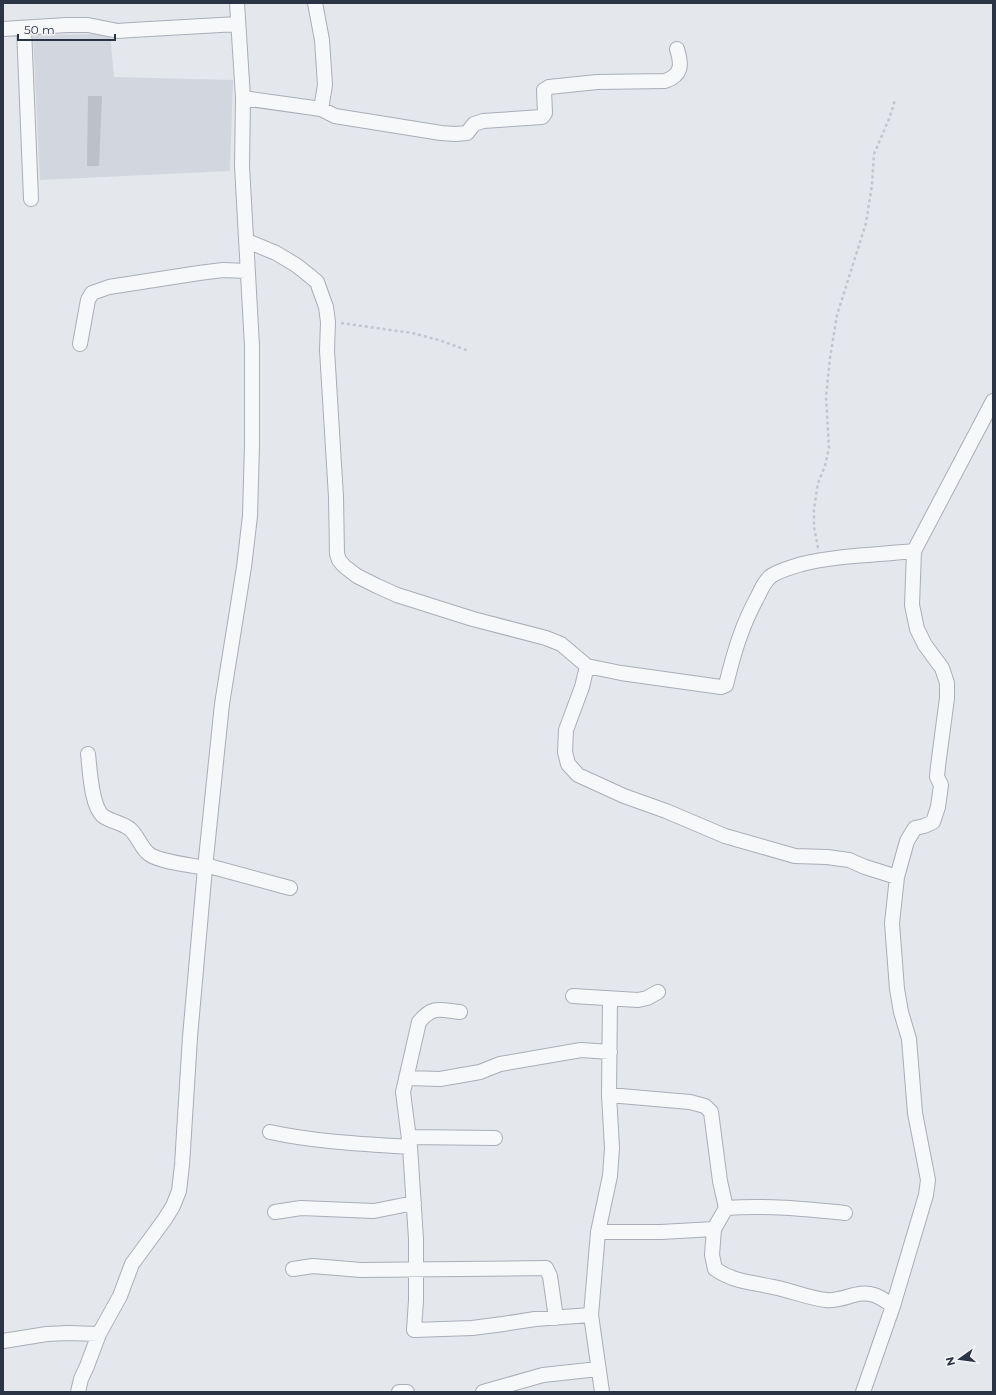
<svg xmlns="http://www.w3.org/2000/svg" width="996" height="1395" font-family="Montserrat,sans-serif">
<rect width="100%" height="100%" fill="#e4e7ec"/>
<path fill="#d2d6de" d="M110,34L114,77L233,80L230,171L40,180L33,35Z"/>
<path fill="#bbc0ca" d="M88,96H102L99,166H87Z"/>
<g fill="none" stroke-linecap="round" stroke-linejoin="round">
<defs>
<path id="minor" d="M315,3L322,40L325,85L321,109
M24,28L31,199
M3,29L67,25H88L118,31L132,30L238,24
M243,98L321,109L335,116L441,133L455,134L467,133L474,124L483,121L542,117L545,113L544,90L549,87L597,82L665,81C682,75 682,65 677,49
M247,241L276,253L296,265L310,276L317,282L326,307L328,322L327,350L336,497L337,554L339,560L344,566L357,576L377,586L397,595L473,619L546,638L561,644L587,666L621,673L721,687L726,685C734,652 742,625 758,596C761,589 765,581 771,576C780,570 792,567 802,564C839,555 877,555 914,551
M80,344L88,300L92,293L109,287L199,273L223,270L247,271
M587,666L582,687L566,730L565,752L568,764L578,775L624,796L666,811L725,836L795,856L827,857L849,860L865,867L897,877
M88,754C90,770 91,806 103,816C112,822 122,823 130,829C138,836 141,848 149,854C160,862 191,865 205,868
M205,865L290,888
M573,996L638,1000L647,998L658,992
M460,1012C440,1010 433,1005 419,1022L403,1092L410,1147L416,1239V1300L414,1330L472,1328L503,1324L535,1319L591,1315
M406,1078L440,1079L480,1072L500,1064L581,1050L610,1052
M609,1095L690,1102L705,1106L711,1112L720,1181L726,1208L714,1229L712,1255L715,1269C734,1282 751,1282 773,1287C790,1290 808,1298 826,1300C843,1302 858,1289 874,1295C881,1297 887,1302 893,1306
M270,1132C316,1142 363,1144 410,1147
M409,1137L495,1138
M726,1208C766,1205 805,1209 845,1213
M275,1212L301,1208L374,1211L414,1203
M598,1232H661L714,1229
M293,1269L313,1266L361,1270L546,1268L550,1276L556,1318
M3,1341L47,1334L68,1333L99,1334
M78,1392L81,1379L87,1366L99,1334L120,1296L132,1264L165,1219L173,1206L179,1191L182,1165L190,1037L205,868L222,704L244,567L250,516L252,444V346L242,166L243,98L237,3
M399,1392H407
M483,1392L543,1375L598,1369
M602,1392L591,1315L598,1232L610,1176L612,1148L609,1095L610,999
M863,1392L893,1306L926,1195L928,1180L915,1113L909,1039L901,1012L897,989L892,923L897,877L907,841L915,828L924,826L933,822L938,807L941,785L937,777L938,766L947,698V683L942,668L925,645L917,629L912,605L914,551L993,401"/>
</defs>
<use href="#minor" stroke="#a9aeb7" stroke-width="16"/>
<path stroke="#c2c5cb" stroke-width="2.5" stroke-dasharray="3 3" stroke-linecap="butt" d="M341,323L412,333L439,340L469,351
M818,548L814,527V509L818,483L825,466L829,448L826,397L830,358L837,315L866,223L872,185L874,154L889,119L895,100"/>
<use href="#minor" stroke="#f7f8fa" stroke-width="14"/>
</g>
<rect width="996" height="1395" fill="none" stroke="#2b3445" stroke-width="8"/>
<g transform="translate(960 1359) rotate(256)" stroke="#f4f6f9" stroke-width="3" paint-order="stroke">
<path d="M0-3L7 15L0 10L-7 15Z" fill="#2b3445"/>
<text y="-6" font-size="11" font-weight="bold" text-anchor="middle" fill="#2b3445">N</text>
</g>
<path d="M18 34v6h97v-6" fill="none" stroke="#2b3445" stroke-width="2"/>
<text x="24" y="34" font-size="12" fill="#2b3445" stroke="#f4f6f9" stroke-width="3" paint-order="stroke">50 m</text>
</svg>
